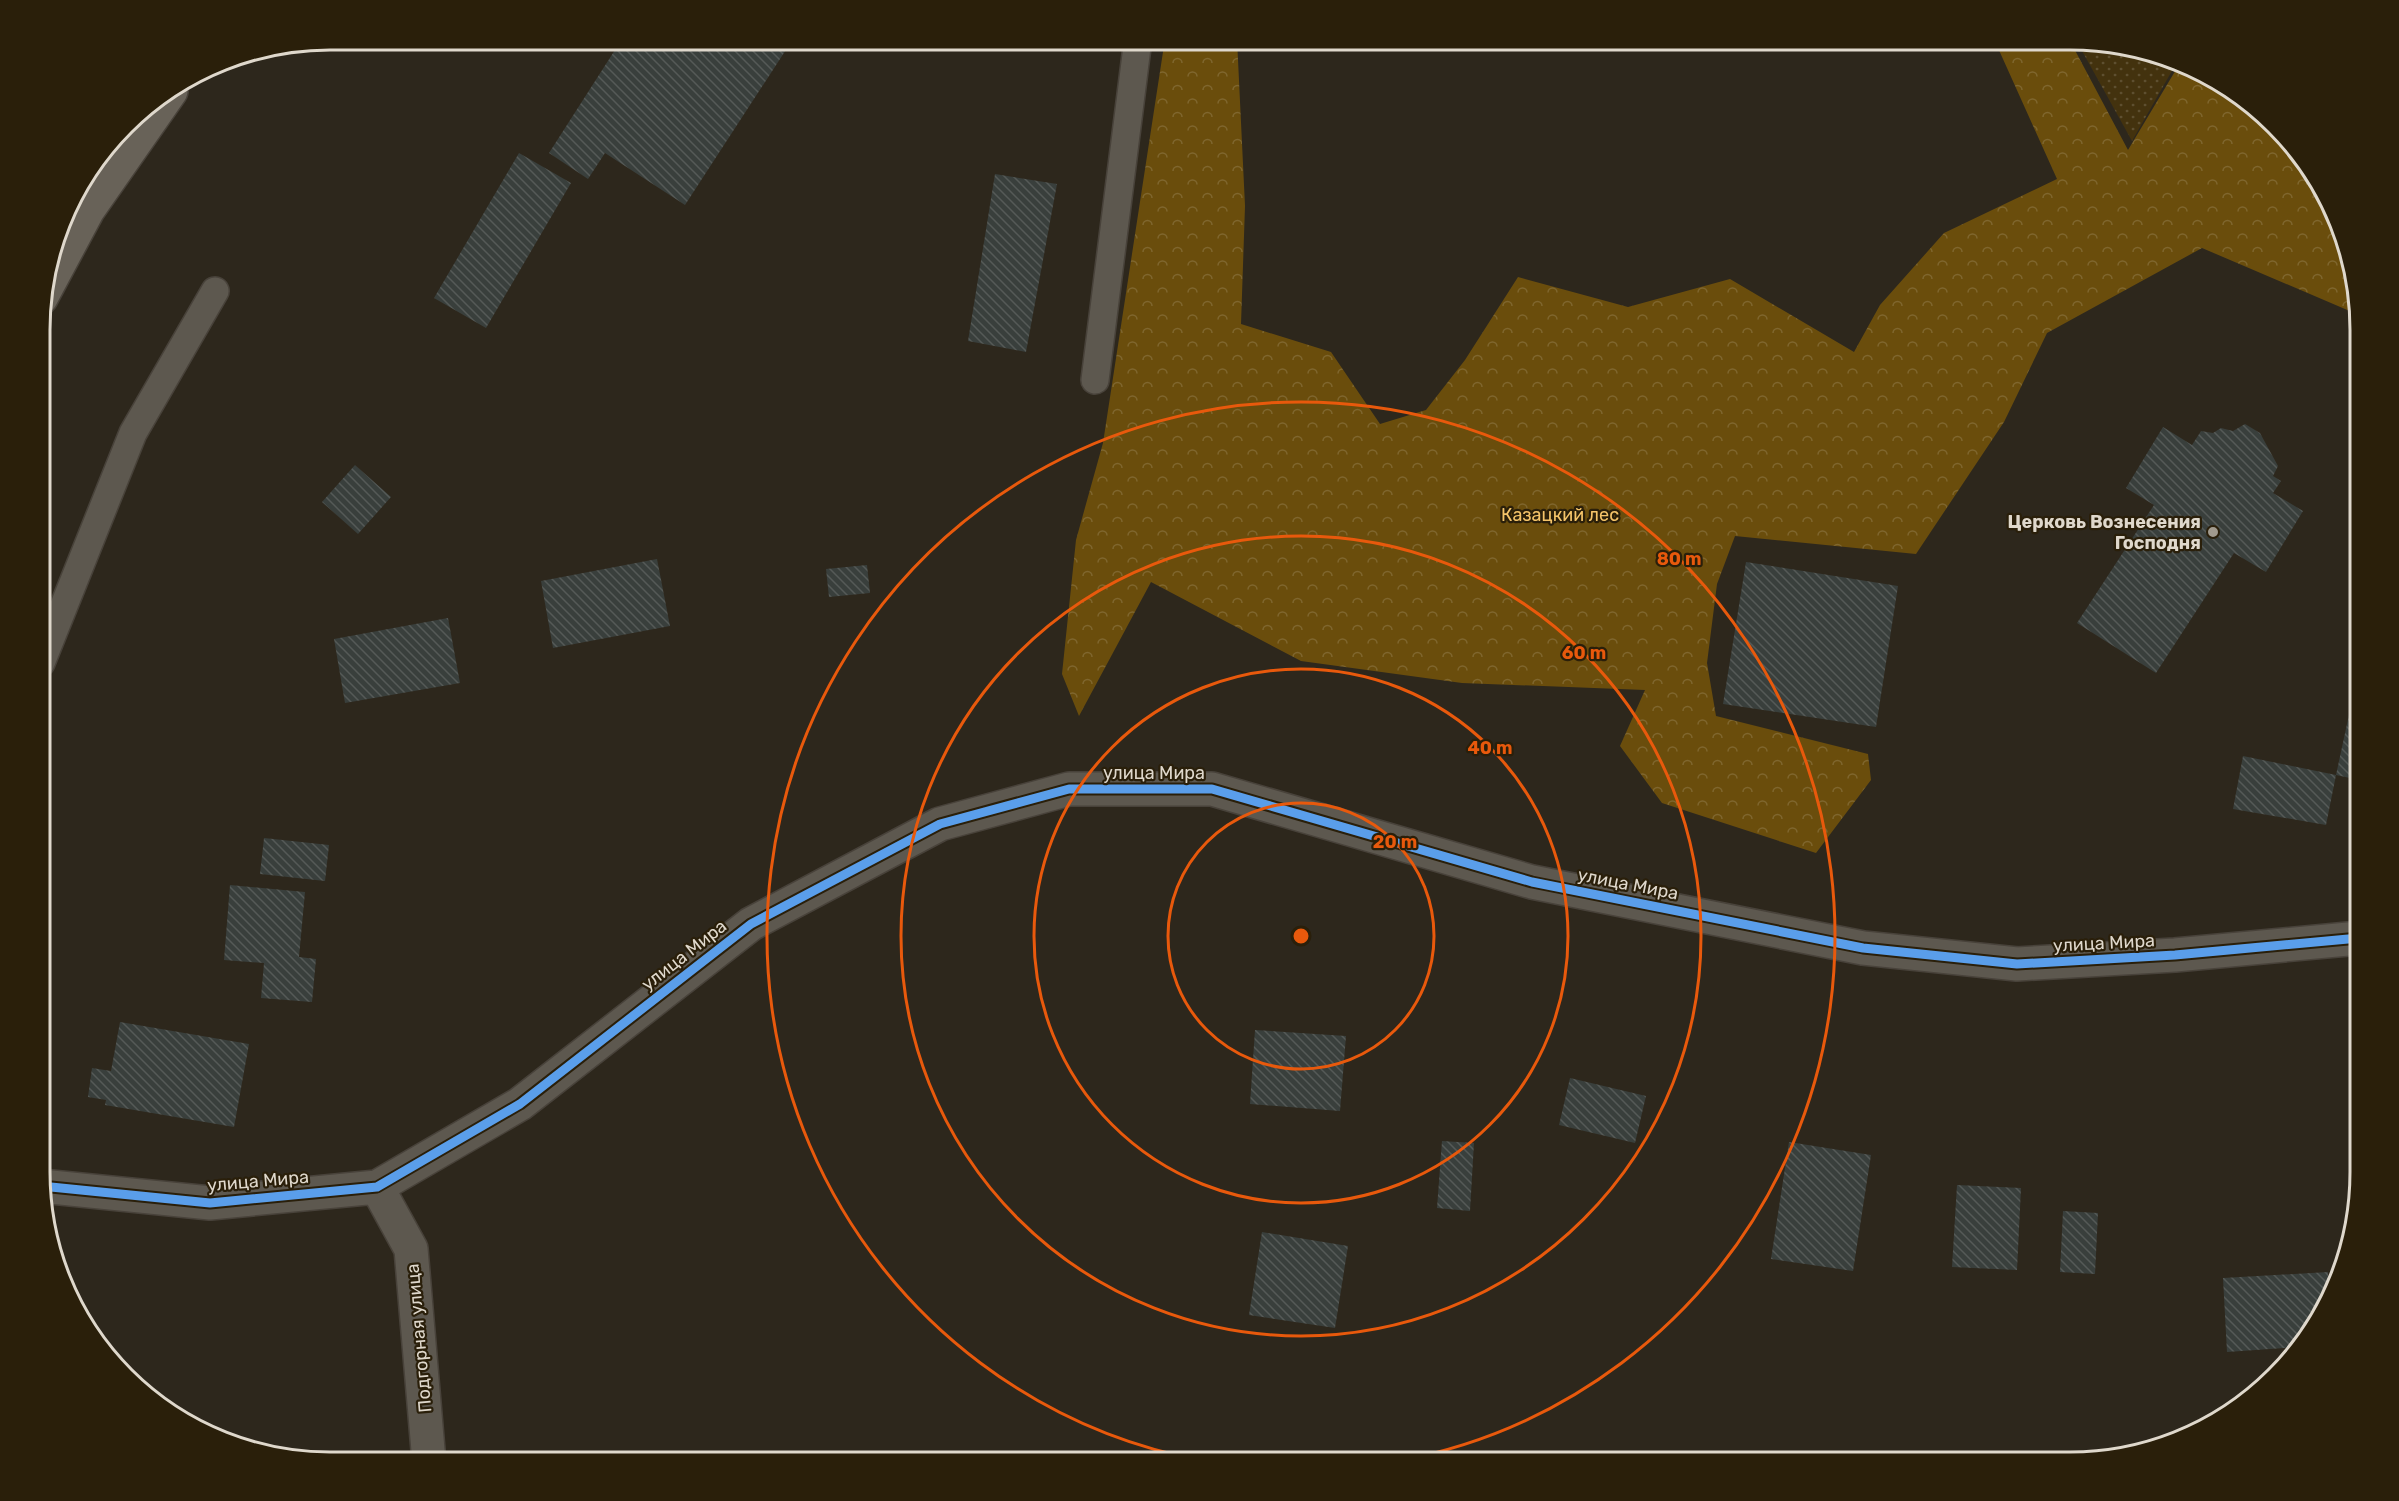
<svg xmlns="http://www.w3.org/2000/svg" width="2399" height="1501" font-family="Rubik,sans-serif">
<defs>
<pattern id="grass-dots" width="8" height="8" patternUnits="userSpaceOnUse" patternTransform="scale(1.5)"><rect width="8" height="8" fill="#43320e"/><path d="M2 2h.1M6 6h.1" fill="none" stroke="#5e4f30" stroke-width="1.8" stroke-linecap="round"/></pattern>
<pattern id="forest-crowns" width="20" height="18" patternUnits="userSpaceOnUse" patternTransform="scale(1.5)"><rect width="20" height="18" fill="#6a4d0c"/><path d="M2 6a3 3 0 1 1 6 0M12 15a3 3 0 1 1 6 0" fill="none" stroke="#7f662e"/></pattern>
<pattern id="building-back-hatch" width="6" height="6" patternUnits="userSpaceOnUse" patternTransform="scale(1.5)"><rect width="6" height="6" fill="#393f3c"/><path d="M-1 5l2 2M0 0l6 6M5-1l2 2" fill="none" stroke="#555a57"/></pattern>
</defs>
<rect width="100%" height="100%" fill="#2d271c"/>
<path fill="url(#grass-dots)" d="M2076,40L2162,54L2177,62L2132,141Z"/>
<path fill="url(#forest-crowns)" d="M1165,39H1237L1245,206L1241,324L1331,352L1380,424L1426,410L1465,360L1518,277L1628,307L1730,279L1854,352L1880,305L1944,233L2057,179L1994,39H2069L2128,150L2180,63L2230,88L2288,138L2321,185L2359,315L2202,248L2047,333L2004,422L1916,554L1735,536L1717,584L1707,663L1716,716L1868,754L1871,780L1816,853L1662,803L1620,746L1645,690L1462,683L1301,661L1151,582L1079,716L1062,674L1076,540L1103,443Z"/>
<path fill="url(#building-back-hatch)" d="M622,39H793L685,205L605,153L588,179L549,153Z
M519,153L571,183L486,328L434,298Z
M995,174L1057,184L1026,352L968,341Z
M2245,424L2260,433L2278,466L2273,476L2281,481L2273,493L2303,511L2266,572L2234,553L2156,673L2077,623L2154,505L2126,488L2163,427L2192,445L2201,431L2213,433L2221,428L2233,431Z
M355,465L391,497L358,534L322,502Z
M657,559L670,626L553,648L541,581Z
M1746,562L1898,586L1876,727L1723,704Z
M867,565L870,593L829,597L826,569Z
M448,618L460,683L345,703L334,639Z
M2350,710L2359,711V780L2336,775L2326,825L2233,809L2243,756L2336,775Z
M264,838L329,845L325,881L260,874Z
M230,885L305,892L299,957L316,959L312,1002L261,998L264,963L224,960Z
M120,1022L249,1044L234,1127L105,1105L106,1100L88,1097L92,1068L111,1071Z
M1255,1030L1346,1036L1340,1111L1250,1104Z
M1570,1078L1646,1096L1635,1143L1559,1125Z
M1442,1141L1474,1143L1470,1211L1437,1208Z
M1789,1142L1871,1155L1853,1271L1771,1259Z
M1957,1185L2021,1188L2017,1270L1952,1267Z
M2063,1211L2098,1213L2095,1274L2060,1272Z
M1262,1232L1348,1246L1335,1328L1249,1315Z
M2328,1272L2329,1296L2311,1332L2298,1347L2227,1352L2223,1278Z"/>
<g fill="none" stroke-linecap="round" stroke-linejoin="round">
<defs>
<path id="lane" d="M1095,380L1138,39
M41,663L133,433L215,291"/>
<path id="street" d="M41,1186L210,1203L377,1187L520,1104L751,924L940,824L1069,789H1212L1532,882L1863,948L2017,964L2175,955L2359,938
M377,1187L411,1249L429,1462"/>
<path id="secondary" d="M41,298L88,210L171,91"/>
</defs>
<use href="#lane" stroke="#48423a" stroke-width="30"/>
<use href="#street" stroke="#48423a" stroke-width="36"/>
<use href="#secondary" stroke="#48423a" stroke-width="36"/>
<use href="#lane" stroke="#5d584f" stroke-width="27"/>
<use href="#street" stroke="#5d584f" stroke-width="33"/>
<use href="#secondary" stroke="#686258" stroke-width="33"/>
<defs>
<path id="cycleway" d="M41,1186L210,1203L377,1187L520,1104L751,924L940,824L1069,789H1212L1532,882L1863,948L2017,964L2175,955L2359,938"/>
</defs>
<use href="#cycleway" stroke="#2a1f0a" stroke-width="13"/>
<use href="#cycleway" stroke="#5a9eea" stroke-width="9"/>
</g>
<g fill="none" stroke="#e8590c" stroke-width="3">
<circle cx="1301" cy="936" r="133"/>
<circle cx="1301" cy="936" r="267"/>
<circle cx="1301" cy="936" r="400"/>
<path d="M1204 1461A534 534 0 1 1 1398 1461"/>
</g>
<circle fill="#a19a8e" stroke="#2a1f0a" stroke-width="2" cx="2213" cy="532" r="6"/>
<g text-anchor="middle" stroke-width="4.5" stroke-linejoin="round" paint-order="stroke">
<g font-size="18" fill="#f5c469" stroke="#2a1f0a">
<text x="1560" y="521">Казацкий лес</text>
</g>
<g font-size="18" font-weight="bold" fill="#dfd8cc" stroke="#2a1f0a" text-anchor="end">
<text x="2201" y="528">Церковь Вознесения<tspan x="2201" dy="21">Господня</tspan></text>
</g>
<g font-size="18" fill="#dfd8cc" stroke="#2a1f0a">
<text x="1154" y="779">улица Мира</text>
<text transform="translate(1628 884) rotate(11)" y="6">улица Мира</text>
<text transform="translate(2104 943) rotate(-3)" y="6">улица Мира</text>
<text transform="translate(684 955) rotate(-38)" y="6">улица Мира</text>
<text transform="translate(258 1181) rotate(-5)" y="6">улица Мира</text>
<text transform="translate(419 1338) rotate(-95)" y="6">Подгорная улица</text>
</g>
</g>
<path d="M0 0H2399V1501H0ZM330 50H2070A280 280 0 0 1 2350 330V1172A280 280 0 0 1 2070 1452H330A280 280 0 0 1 50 1172V330A280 280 0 0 1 330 50Z" fill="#2a1f0a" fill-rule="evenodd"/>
<path fill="none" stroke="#dfd8cc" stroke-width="3" d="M330 50H2070A280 280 0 0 1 2350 330V1172A280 280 0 0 1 2070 1452H330A280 280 0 0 1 50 1172V330A280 280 0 0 1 330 50Z"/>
<circle cx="1301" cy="936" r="9" fill="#e8590c" stroke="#2a1f0a" stroke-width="3"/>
<g font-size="18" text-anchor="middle" font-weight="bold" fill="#e8590c" stroke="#2a1f0a" stroke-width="4.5" stroke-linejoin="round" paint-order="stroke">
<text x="1679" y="565">80 m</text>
<text x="1584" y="659">60 m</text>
<text x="1490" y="754">40 m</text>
<text x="1395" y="848">20 m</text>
</g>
</svg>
